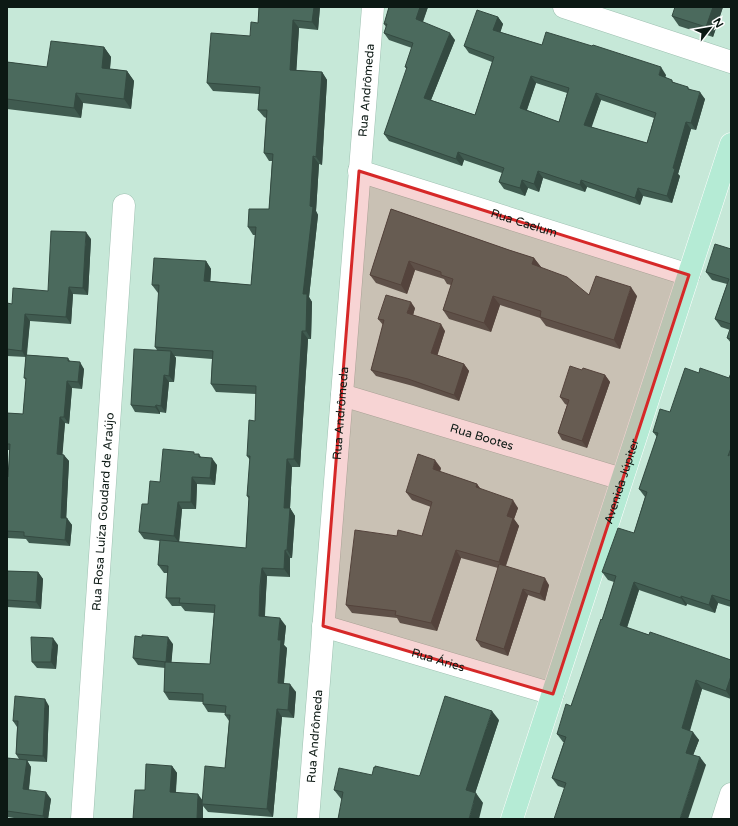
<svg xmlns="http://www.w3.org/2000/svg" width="738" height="826" font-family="'Varela Round',sans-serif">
<rect width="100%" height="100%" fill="#c6e8d8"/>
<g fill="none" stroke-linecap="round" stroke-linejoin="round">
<defs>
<g id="minor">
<path d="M564,7L731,62"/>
<path id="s1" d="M359,171L689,275"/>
<path id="s2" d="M342,395L622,479"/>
<path id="s3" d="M323,626L553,694"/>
<path id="s4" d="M82,819L124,205"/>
<path id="s5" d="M308,819L373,7"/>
<path d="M723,819L731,794"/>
</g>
<g id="major">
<path id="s6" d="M512,819L731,144"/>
</g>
</defs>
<use href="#minor" stroke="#9ec0b1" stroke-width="23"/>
<use href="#major" stroke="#fff" stroke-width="23"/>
<use href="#minor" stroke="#fff" stroke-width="22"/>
<use href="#major" stroke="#b5ebd5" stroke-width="22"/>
</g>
<path fill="#405b50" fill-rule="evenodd" d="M259,7H320L318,30L299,28L296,70L322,72L327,80L322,165L319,164L316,211L318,215L309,297L312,302L311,339H308L300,467H292L290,508L295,516L292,558H290V577L267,576L266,594L265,616L286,626L284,645L287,648L284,683L296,692L294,718L282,717L273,817L208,812L203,806V819H133L145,790L172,766L177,773L176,792L202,800L225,768L229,721L225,715V713L208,712L203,704V702L169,700L164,692L165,668L138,665L133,658L173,644L171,663L210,664L214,613L185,611L181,606H172L166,598L168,573H164L158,565L160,541L144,539L139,532L148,504L160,482L196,454H199L201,457L217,465L215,485L197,484L196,509H182L179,542L246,548L249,499L247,496L250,460L247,456L255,421L256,394L216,392L211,384L212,359L174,356L176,358L174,382H169L166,413L160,412V414L135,412L131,405L157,350L155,347L159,293H158L152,285L206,261L211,269L210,281L251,285L255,235H253L248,227L269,209L272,161H269L264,153L266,118L264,117L258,110L259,94L213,91L207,83L250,36L258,23Z
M389,7H428L423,22L455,40L431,100L475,115L492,62L469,53L464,46L498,17L503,24L500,32L542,45L666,75L665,77L675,83L690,89L705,99L696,130L691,129L678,174L680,176L672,203L643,196L640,205L587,187L585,192L543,178L539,192L528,188L525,196L504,189L499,182L502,173L464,160L462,166L389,141L384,134L407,69L405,67L412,48L389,40L384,33L386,27L384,24ZM536,83L567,93L559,122L527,110ZM601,100L654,118L647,143L591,127Z
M723,7L713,37L679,26L672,16Z
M104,47L111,57L110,69L127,71L134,81L131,109L83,103L81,118L7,109V62L47,67Z
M391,209L509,250L534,258L541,267H540L589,295L637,296L620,349L546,326L540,318L500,305L491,332L449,319L443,310L451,285L447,284L444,279L415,270L407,294L376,283L370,275Z
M91,239L88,295L73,294L71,324L30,321L27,355L68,358L70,361L84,369L82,389L72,388L69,424L65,423L62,454L69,461L66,518L72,525L70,546L29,543L26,539L7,538V477H8L10,450H7V413L23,414L26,380L24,378L26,357L7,356V303L12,304L48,291Z
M731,249V343L727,338L730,330L721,327L715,319L727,284L712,280L706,272Z
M415,308L413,315L445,331L437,355L464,364L469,371L459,401L413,386L376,376L371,370L383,325L378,319Z
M582,370L605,375L610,382L587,448L562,440L558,433L567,405L565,404L560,397Z
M699,373L729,378L731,373V607L718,603L715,613L687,604L686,606L639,590L627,628L731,660V699L702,689L690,731L699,740L693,755L706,765L564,788L558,786L552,778L564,742H563L557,734L571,706L602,620L614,582L608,580L602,572L634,533L645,497L639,489L657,437L653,432L670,412Z
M441,468L440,472L477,484L480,489L518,508L514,519L519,526L506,566L549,585L545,601L528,595L508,656L481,647L476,640L498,568L461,558L437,631L400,623L397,618L352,613L346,605L397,536H422L431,507L412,500L406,492Z
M7,571L38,572L43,579L41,609L7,607Z
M58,645L56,669L37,668L32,662Z
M49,706L47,762L27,761L31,767L29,790L51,799L48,819H21L7,817V758L19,759L16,754L17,727L13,721Z
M499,720L475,793L483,803L342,800L334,790L372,775L419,776Z"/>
<path fill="#344a41" d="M314,7H320L318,30L312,22Z
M420,7H428L421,26L416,19Z
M713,7H723L713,37L706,27Z
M498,17L503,24L499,37L493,30Z
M293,20L299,28L296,78L290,70Z
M450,33L455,40L429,105L424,98Z
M104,47L111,57L109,78L102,68Z
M661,67L666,75L664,82L659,75Z
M127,71L134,81L131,109L124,99Z
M322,72L327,80L322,165L316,157Z
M531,76L536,83L525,115L520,108Z
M700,92L705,99L696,130L691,123Z
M76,93L83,103L81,118L74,108Z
M596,93L601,100L590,132L584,125Z
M686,122L691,129L678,174L680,176L672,203L667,196L673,168Z
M458,152L464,160L462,166L456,159Z
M313,156L319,164L316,211L318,215L309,297L312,302L311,339L306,331L303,294L310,206Z
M538,171L543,178L539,192L534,184Z
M522,180L528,188L525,196L520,188Z
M581,180L587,187L585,192L580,185Z
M638,188L643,196L640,205L635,198Z
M86,232L91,239L88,295L83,288Z
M534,258L541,267L539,273L532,264Z
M206,261L211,269L210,289L204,281Z
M409,261L415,270L407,294L401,285Z
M69,287L73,294L71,324L66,317Z
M631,287L637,296L620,349L614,340Z
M493,296L500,305L491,332L484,323Z
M411,302L415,308L412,319L407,313Z
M25,314L30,321L26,358L22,351Z
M441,324L445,331L436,360L431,353Z
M302,331L308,339L300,467L294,459Z
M171,351L176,358L174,382L169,376Z
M80,362L84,369L82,389L78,382Z
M464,364L469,371L459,401L454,395Z
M164,375L169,382L166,413L161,406Z
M605,375L610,382L587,448L582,441Z
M67,381L72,388L69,424L64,417Z
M156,405L160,412V414L155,407Z
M60,417L65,423L62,461L57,454Z
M64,455L69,461L66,524L61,518Z
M212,458L217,465L215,485L210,478Z
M287,459L292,467L290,508L295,516L292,558L287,550L284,508Z
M435,460L441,468L438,477L433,469Z
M192,477L197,484L196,509L191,502Z
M477,484L483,492L476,487Z
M513,500L518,508L514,519L519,526L504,570L499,562L507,516Z
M178,502L182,509L179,543L174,536Z
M67,518L72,525L70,546L65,540Z
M285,550L290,558V577L284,569Z
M456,550L461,558L437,631L431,623Z
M262,568L267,576L264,624L259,616Z
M38,572L43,579L41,609L36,602Z
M545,578L549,585L545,601L540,594Z
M634,582L639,590L625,633L620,625Z
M523,589L528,595L508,656L504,649Z
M712,595L718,603L715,613L709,605Z
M681,596L687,604L686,606L681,598Z
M280,618L286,626L284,645L287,648L283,690L278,683V640Z
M168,637L173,644L171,669L166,662Z
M53,638L58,645L56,669L51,662Z
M731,676V698L726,691Z
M696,680L702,689L688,736L682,728Z
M290,684L296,692L294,718L288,710Z
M45,699L49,706L47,762L43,756Z
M277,709L282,717L273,817L267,809Z
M492,711L499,720L473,800L466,790Z
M693,732L699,740L691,761L686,753Z
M700,757L706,765L688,819H680Z
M27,760L31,767L28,796L23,789Z
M172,766L177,773L175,799L170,792Z
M46,792L51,799L48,819H45L43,816Z
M476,793L483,803L479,819H469Z
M198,794L203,801L202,804L203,806V819H197Z"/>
<path fill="#4b6a5d" stroke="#344a41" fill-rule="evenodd" d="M259,7H314L312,22L293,20L290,70L322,72L316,157L313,156L310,206L313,207L303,294H307L306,331H302L294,459H287L284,508H290L287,550H285L284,569L262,568L260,586L259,616L280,618L278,640H281L278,683L290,684L288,710L277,709L267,809L202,804L205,766L225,768L230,715H225L226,706L203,704V694L164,692L165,662L210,664L215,605L179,603L180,598H166L168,566L158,565L160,540L246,548L249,496H247L250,456H247L249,420L255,421L256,386L211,384L213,351L155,347L159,285H152L154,258L206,261L204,281L251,285L256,227H248L249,209H269L273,154L264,153L267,110H258L260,87L207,83L211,33L250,36L251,22L258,23Z
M389,7H420L416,19L450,33L424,98L475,115L494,57L464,46L477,10L498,17L493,30L542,45L546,32L592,46L593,45L661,67L659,75L672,80V82L688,87V89L700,92L691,123L686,122L673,168L675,169L667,196L638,188L635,198L581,180L580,185L538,171L534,184L522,180L520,188L499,182L504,168L458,152L456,159L384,134L407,67H405L413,43L384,33L387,24H384ZM531,76L569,88L559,122L520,108ZM596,93L656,113L647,143L584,125Z
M675,7H713L706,27L672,16Z
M51,41L104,47L102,68L127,71L124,99L76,93L74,108L7,99V62L47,67Z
M391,209L509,250L534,258L532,264L567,277L589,295L596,276L631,287L614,340L540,317L541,311L493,296L484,323L443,310L453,279L441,275V272L409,261L401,285L370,275Z
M51,231L86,232L83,288L69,287L66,317L25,314L22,351L7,349V303L12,304L13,288L48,291Z
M715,244L731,249V324L715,319L729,279L706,272Z
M386,295L411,302L407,313L441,324L431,353L464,364L454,395L408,379L371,370L384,320L378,319Z
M731,326V339L727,338Z
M134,349L171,351L169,376L164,375L161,406L156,405L155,407L131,405Z
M26,355L68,358V361L80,362L78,382L67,381L64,417H60L57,454L64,455L61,518H67L65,540L24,536V532L7,531V477H8L10,444H7V413L23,414L26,378H24Z
M570,366L582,370L583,368L605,375L582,441L558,433L569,400L560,397Z
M685,368L699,373L700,368L729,378L731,373V448L728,456L731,454V601L712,595L709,605L681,596V598L634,582L620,625L649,635L650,632L731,660V676L726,691L696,680L682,728L693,732L686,753L700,757L680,819H554L566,783L552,778L566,737L557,734L566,704L571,706L601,619L602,620L616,576L602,572L618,528L634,533L647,492L639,489L658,433L653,432L660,409L670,412Z
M163,449L194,452V454H199V457L212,458L210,478L192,477L191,502H178L174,536L139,532L142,504H148L150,481L160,482Z
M418,454L435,460L433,469L477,484L476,487L513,500L507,516L513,518L499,562L456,550L431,623L395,615L396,611L346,605L355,530L397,536L398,530L422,536L432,502L406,492Z
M499,564L545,578L540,594L523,589L504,649L476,640Z
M7,571L38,572L36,602L7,600Z
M142,635L168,637L166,662L133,658L135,636L142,637Z
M31,637L53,638L51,662H32Z
M15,696L45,699L43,756L16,754L18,721H13Z
M445,696L492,711L466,790L476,793L469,819H338L343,792L334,790L339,768L372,775L374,767L375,768V766L419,776L420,775Z
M7,758L27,760L23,789L46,792L43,816L7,811Z
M146,764L172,766L170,792L198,794L197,819H133L135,790H145Z"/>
<path fill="#d62828" fill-opacity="0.2" stroke="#d62828" stroke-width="3" stroke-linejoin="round" d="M359,171L689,275L553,694L323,626Z"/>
<g text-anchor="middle" stroke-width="3" stroke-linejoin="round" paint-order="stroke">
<g font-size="12" fill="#0c1914" stroke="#fff">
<text dy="4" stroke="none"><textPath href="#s5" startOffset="731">Rua Andrômeda</textPath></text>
<text dy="4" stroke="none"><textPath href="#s1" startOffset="173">Rua Caelum</textPath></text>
<text dy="4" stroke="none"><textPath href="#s5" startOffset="407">Rua Andrômeda</textPath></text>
<text dy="4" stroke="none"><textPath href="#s2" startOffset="146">Rua Bootes</textPath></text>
<text dy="4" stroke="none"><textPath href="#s6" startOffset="355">Avenida Júpiter</textPath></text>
<text dy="4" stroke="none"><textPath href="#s4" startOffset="308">Rua Rosa Luíza Goudard de Araújo</textPath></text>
<text dy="4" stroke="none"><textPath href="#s3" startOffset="120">Rua Áries</textPath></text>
<text dy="4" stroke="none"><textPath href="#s5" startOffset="83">Rua Andrômeda</textPath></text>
</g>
</g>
<rect width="738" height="826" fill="none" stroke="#0c1914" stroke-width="16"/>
<g transform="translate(710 28) rotate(59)" stroke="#ffffff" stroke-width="3" paint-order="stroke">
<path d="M0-3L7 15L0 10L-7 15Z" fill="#0c1914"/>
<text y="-6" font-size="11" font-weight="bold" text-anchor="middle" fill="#0c1914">N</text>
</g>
</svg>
